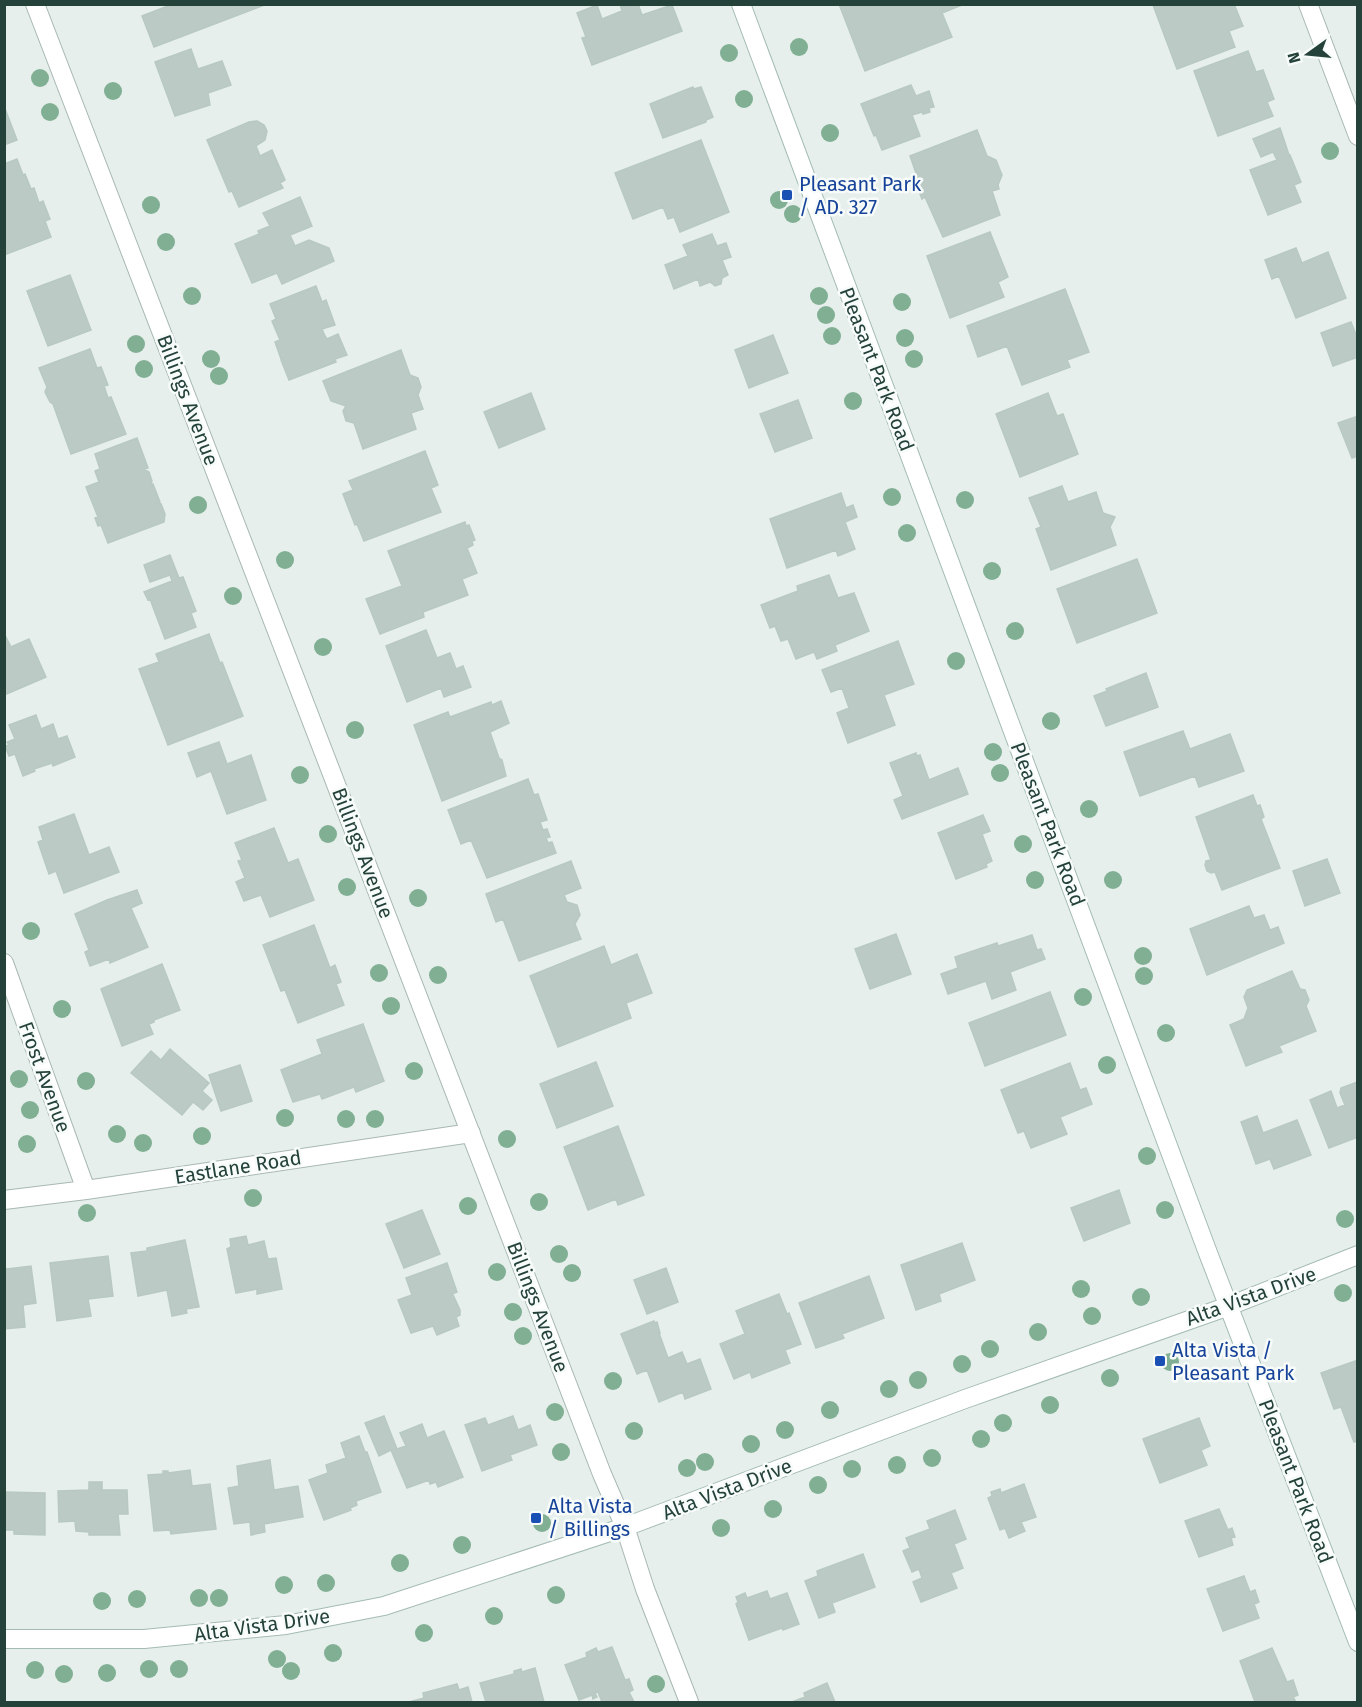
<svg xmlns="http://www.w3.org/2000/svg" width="1362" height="1707" font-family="'Fira Sans',sans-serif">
<rect width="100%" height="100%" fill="#e6efeb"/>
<path fill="#bbcac4" stroke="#b8c9c2" stroke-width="1.5" d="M173,4H267L154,47L142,16Z
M620,4H638L642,15L672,5L682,31L592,65L582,38L586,37L577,13L597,5L602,19L622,11Z
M839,4H962V5L942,13L952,37L865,71Z
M1234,4L1243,26L1229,31L1235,47L1177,69L1153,5Z
M191,49L198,69L222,61L231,85L208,93L210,105L175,116L155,62Z
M1248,51L1256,72L1263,70L1274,99L1267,102L1273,116L1218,136L1194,71Z
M911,85L916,96L929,91L934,107L929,108L930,112L923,114L922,112L912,115L920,136L882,150L876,135L874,136L861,104Z
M693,87L694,89L701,87L713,117L706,120V122L663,138L650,104Z
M4,106L17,140L4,145Z
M257,121L264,125L267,131L265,140L256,146L260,156L272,150L285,180L280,183L283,188L239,207L232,191L229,192L207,140L249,122Z
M1280,128L1289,155H1290L1301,182L1294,185L1301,202L1268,215L1250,170L1277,160L1273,152L1261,157L1253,139Z
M977,130L987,156L996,160L1002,175L998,185L999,189L992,191L1000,215L943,237L925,197L922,199L913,175L916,173L910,156Z
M701,140L729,212L680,232L674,217L668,219L663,207L633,219L615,173Z
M17,159L23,175L25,174L31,189L34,188L39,203L43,201L50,219L45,221L51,237L4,255V164Z
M300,197L312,226L290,235L295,246L309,240L329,248L334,261L282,284L277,273L252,283L235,244L259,234L258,231L270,226L263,213Z
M990,232L1008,277L998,282L1004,297L950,318L927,256Z
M712,234L717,246L726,243L731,257L722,260L728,275L722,278L721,284L715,286L710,282L700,286L698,279L674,289L665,265L688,256L683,245Z
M1296,248L1302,263L1328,252L1346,298L1296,318L1279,276L1272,279L1265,260Z
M70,275L91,330L48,346L27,291Z
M316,286L322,302L326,300L335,325L322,329L325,336L327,339L338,334L347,355L335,359L336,362L289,380L281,360L283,358L281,359L275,342L280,340L272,321L276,319L270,304Z
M1065,289L1089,352L1067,360L1070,367L1022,385L1007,346L978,357L967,326Z
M1351,322L1358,340V357L1333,366L1321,333Z
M773,335L788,373L749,388L735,350Z
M90,349L97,368L101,367L108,385L104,386L108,398L111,397L126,434L71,454L53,404L50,402L45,392L47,387L39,368Z
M401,350L410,375L418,378L421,387L418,395L423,409L411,413L416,429L363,449L354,423L346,421L343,411L346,406L331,401L323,381Z
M531,393L545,429L499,448L484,412Z
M1048,393L1057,416L1063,414L1078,454L1020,477L996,414Z
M798,400L812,438L775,452L760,414Z
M1358,416V456L1352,458L1338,423Z
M137,438L148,468L143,469L149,472L152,481L151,484H153L160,502L157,503L161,504L165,514L164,522L108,543L101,525L98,526L95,518L98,517L86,487L99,482L95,471L100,469L95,454Z
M425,451L438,485L431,488L441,512L364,541L357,524L355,525L343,494L353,490L349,481Z
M1062,486L1068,502L1096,492L1103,513L1115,517L1110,527L1116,545L1051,570L1036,529L1041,527L1029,498Z
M841,493L846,508L853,505L857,517L845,522L855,549L838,556L836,550L787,568L770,519Z
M465,522L466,526L469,525L475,540L472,541L473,545L467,548L477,573L462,579L468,595L423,612L424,617L380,634L366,599L402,586L388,551Z
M170,555L179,578L183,577L196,611L191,613L196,627L165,639L150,599L148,600L144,592L172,581L170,575L150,582L144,565Z
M1137,559L1157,613L1077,643L1057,589Z
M829,575L838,598L854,593L869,631L835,645L837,651L817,659L814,652L796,659L788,639L781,641L775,626L770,628L761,605L798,591L797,586Z
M426,630L437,658L450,653L456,669L463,666L471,687L444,697L441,688L407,702L386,646Z
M4,633L11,647L29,639L46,677L4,695Z
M209,634L220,663L222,662L243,716L168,745L139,669L159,662L156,654Z
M898,641L914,684L884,695L895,725L848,743L837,713L849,708L842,688L831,692L822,670Z
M1146,673L1158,707L1106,726L1094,696L1107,691L1106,689Z
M501,701L509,723L490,732L499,758L502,760L506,776L442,801L414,725L448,712L450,717L491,702L492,705Z
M36,715L41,729L53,724L58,739L67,736L75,757L53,766L52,763L34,769L35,771L23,776L15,754L9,756L5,746L9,745L7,742L15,739L9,725Z
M1183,731L1190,749L1230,734L1244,771L1199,787L1195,776L1140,796L1124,752Z
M219,742L227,764L251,755L266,800L227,814L211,771L197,777L188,753Z
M916,753L917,756L920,755L929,780L958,768L968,794L902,819L894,800L903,796L890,763Z
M528,779L534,795L538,794L547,820L540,822L543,830L547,829L550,837L546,838L548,843L552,842L556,853L487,878L471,840L461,844L448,810Z
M1253,795L1257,806L1260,805L1264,817L1261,819L1280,868L1222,890L1215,872L1211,873L1207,871L1205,865L1206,861L1211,860L1196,817Z
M74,814L89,855L109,847L119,872L64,893L56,871L49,874L38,842L43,840L39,827Z
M983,815L990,831L982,834L992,861L986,864L987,867L956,879L938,833Z
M274,828L288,863L298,859L314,900L270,917L261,895L244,901L236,882L245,878L238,861L242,860L235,843Z
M1327,859L1340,893L1305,906L1293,871Z
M571,861L581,888L564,895L567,902L577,905L580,915L575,924L581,939L519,961L503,919L496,922L486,894Z
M137,890L142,903L131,908L148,947L110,963L109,959L90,966L85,952L89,950L75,914L107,900Z
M1249,906L1254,918L1264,915L1270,930L1278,927L1284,943L1207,975L1190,929Z
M314,925L330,968L335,965L341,982L336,984L344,1005L298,1023L285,990L281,991L263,945Z
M896,934L911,974L870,989L855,949Z
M1032,935L1037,950L1041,949L1045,959L1010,972L1016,990L992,999L986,981L948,994L941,974L958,968L955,957L997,943L998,946Z
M604,946L611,965L637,954L652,993L626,1003L631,1018L558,1047L530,976Z
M162,964L180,1010L154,1020V1022L149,1024L153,1034L122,1046L101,989Z
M1292,971L1300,989L1305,990L1309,1000L1306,1006L1316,1031L1279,1046L1282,1052L1246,1066L1230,1025L1244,1019L1248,1008L1244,997L1247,990Z
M1050,992L1066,1035L985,1066L969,1023Z
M363,1024L384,1081L356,1092L354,1087L322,1099L320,1094L293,1102L281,1070L322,1054L317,1040Z
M170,1049L209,1083L202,1091L212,1100L203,1110L193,1102L182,1115L131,1073L151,1051L161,1060Z
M596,1062L613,1106L557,1128L540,1084Z
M1070,1063L1080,1090L1086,1088L1092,1104L1060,1117L1067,1134L1031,1148L1024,1131L1018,1133L1001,1090Z
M240,1065L252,1101L221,1111L209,1075Z
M1357,1082L1358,1137L1329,1148L1310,1100L1331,1091L1337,1108L1345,1105L1340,1093L1341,1088Z
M1257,1116L1263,1133L1297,1120L1311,1155L1274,1169L1270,1159L1256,1164L1241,1122Z
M618,1126L644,1195L618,1205L616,1199L588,1210L564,1147Z
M1119,1190L1130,1223L1084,1241L1071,1208Z
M422,1210L440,1254L404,1268L386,1224Z
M246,1236L248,1245L264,1241L268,1259L276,1258L282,1289L257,1294V1289L236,1293L227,1249L231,1247L230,1239Z
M185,1240L199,1307L186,1309L187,1313L172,1316L167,1290L138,1296L131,1253L147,1251V1248Z
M962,1243L975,1280L939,1294L941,1301L916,1310L901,1265Z
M108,1256L113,1296L88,1299L91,1316L57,1321L50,1263Z
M447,1263L457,1292L452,1294L453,1295L460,1310V1315L456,1317L459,1326L437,1335L433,1326L411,1333L398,1300L412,1295L406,1278Z
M31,1266L36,1303L23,1305L25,1327L4,1329V1267L7,1269Z
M666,1268L678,1302L647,1314L634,1280Z
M869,1276L884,1318L842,1334L844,1338L816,1348L799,1303Z
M779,1294L787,1314L789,1313L801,1344L785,1350L790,1363L752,1378L750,1372L734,1379L720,1344L745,1334L736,1311Z
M654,1321L655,1323L657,1322L660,1333H659L668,1358L682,1352L687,1364L700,1359L711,1389L685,1399L683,1392L659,1402L647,1370L637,1374L621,1334Z
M1358,1360V1441L1354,1442L1341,1407L1334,1409L1321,1373Z
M384,1416L397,1449L406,1446L400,1433L422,1424L427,1438L444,1431L463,1477L438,1487L436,1482L430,1484L429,1480L407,1488L391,1450L379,1456L365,1423Z
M513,1416L518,1430L530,1425L537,1445L510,1455L512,1460L482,1471L465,1425L485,1418L488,1425Z
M1199,1418L1210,1446L1201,1450L1207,1465L1160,1483L1143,1439Z
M359,1436L365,1452H367L381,1492L356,1501L357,1505L350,1508L351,1510L324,1520L309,1480L328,1473L326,1465L346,1458L341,1443Z
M270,1460L274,1490L298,1486L303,1517L264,1524L265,1532L251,1535L250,1522L234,1524L228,1488L239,1486L237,1466Z
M190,1470L192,1486L210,1484L216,1529L171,1534L170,1530L154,1531L148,1475L163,1474V1471H168V1473Z
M89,1482H102V1490H127L128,1514H118L120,1535H89V1532L76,1531L75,1521L59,1522L58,1491L89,1490Z
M1024,1484L1036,1517L1021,1522L1025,1531L1009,1538L1005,1528L1000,1530L988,1498L992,1496L991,1492L1000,1489L1001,1493Z
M4,1492L45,1493V1535L14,1534V1530H4Z
M1219,1509L1228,1530L1232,1528L1235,1537L1231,1538L1233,1545L1199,1557L1185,1521Z
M955,1510L966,1539L954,1544L963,1568L951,1573L957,1588L921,1602L913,1582L922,1578L919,1569L912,1572L903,1551L910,1548L906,1538L930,1529L927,1521Z
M863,1554L875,1587L832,1603L835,1612L819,1618L805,1581L818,1576L817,1571Z
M1244,1576L1250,1592L1255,1590L1259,1602L1254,1604L1259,1618L1223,1631L1207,1589Z
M767,1591L770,1599L787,1593L799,1624L783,1630L782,1628L749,1640L736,1604L738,1602L736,1597L745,1593L747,1598Z
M612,1647L625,1680L629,1679L633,1690L629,1692L634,1702H602L598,1692L595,1693L597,1697L593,1699L592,1695L579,1700L565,1665L587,1657L586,1653L596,1648L598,1652Z
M1272,1648L1287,1682L1293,1680L1298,1695L1293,1697L1296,1702H1255L1240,1661Z
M535,1668L544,1702H486L480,1683L514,1674V1671L521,1669L522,1672Z
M827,1683L835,1702H792L805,1697L804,1693Z
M457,1684L459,1690L468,1687L472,1702H409L424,1698L423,1693Z"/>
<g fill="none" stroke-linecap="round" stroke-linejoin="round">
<defs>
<path id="street" d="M35,4L602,1474L625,1527L645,1589L689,1702
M1308,4L1358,136
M4,963L86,1190
M4,1200L86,1190L471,1133"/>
<path id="secondary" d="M741,4L1208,1253L1358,1642
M4,1639H144L286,1625L384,1606L625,1527L965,1399L1229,1306L1358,1255"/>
</defs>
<use href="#street" stroke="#a8b8b2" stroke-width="20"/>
<use href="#secondary" stroke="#a4bbb3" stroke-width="20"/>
<use href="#street" stroke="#fff" stroke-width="18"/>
<use href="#secondary" stroke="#fff" stroke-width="18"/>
</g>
<g fill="#80af93">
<circle cx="799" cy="47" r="9"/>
<circle cx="729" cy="53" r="9"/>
<circle cx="40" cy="78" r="9"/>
<circle cx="113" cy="91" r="9"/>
<circle cx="744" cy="99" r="9"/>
<circle cx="50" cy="112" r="9"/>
<circle cx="830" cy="133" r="9"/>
<circle cx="1330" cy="151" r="9"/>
<circle cx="779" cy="200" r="9"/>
<circle cx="151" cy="205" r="9"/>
<circle cx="793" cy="214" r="9"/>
<circle cx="166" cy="242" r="9"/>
<circle cx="192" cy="296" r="9"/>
<circle cx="819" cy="296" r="9"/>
<circle cx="902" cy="302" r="9"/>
<circle cx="826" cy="315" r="9"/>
<circle cx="832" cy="336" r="9"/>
<circle cx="905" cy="338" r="9"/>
<circle cx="136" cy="344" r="9"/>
<circle cx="211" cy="359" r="9"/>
<circle cx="914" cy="359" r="9"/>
<circle cx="144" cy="369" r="9"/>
<circle cx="219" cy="376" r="9"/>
<circle cx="853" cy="401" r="9"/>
<circle cx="892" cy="497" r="9"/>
<circle cx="965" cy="500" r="9"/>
<circle cx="198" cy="505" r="9"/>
<circle cx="907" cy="533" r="9"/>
<circle cx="285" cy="560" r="9"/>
<circle cx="992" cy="571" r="9"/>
<circle cx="233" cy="596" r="9"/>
<circle cx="1015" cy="631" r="9"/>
<circle cx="323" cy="647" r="9"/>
<circle cx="956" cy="661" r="9"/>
<circle cx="1051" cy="721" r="9"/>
<circle cx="355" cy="730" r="9"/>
<circle cx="993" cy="752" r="9"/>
<circle cx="1000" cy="773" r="9"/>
<circle cx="300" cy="775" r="9"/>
<circle cx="1089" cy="809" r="9"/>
<circle cx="328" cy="834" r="9"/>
<circle cx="1023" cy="844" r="9"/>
<circle cx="1035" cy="880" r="9"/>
<circle cx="1113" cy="880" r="9"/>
<circle cx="347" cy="887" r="9"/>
<circle cx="418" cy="898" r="9"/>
<circle cx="31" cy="931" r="9"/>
<circle cx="1143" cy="956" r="9"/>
<circle cx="379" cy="973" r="9"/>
<circle cx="438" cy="975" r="9"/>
<circle cx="1144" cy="976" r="9"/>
<circle cx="1083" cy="997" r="9"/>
<circle cx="391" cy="1006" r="9"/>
<circle cx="62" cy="1009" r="9"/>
<circle cx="1166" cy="1033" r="9"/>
<circle cx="1107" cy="1065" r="9"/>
<circle cx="414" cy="1071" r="9"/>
<circle cx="19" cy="1079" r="9"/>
<circle cx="86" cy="1081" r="9"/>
<circle cx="30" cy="1110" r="9"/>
<circle cx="285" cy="1118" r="9"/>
<circle cx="346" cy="1119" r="9"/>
<circle cx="375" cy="1119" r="9"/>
<circle cx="117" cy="1134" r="9"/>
<circle cx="202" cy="1136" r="9"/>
<circle cx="507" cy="1139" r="9"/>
<circle cx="143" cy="1143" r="9"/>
<circle cx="27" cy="1144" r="9"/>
<circle cx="1147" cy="1156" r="9"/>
<circle cx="253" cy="1198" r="9"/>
<circle cx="539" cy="1202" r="9"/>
<circle cx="468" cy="1206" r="9"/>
<circle cx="1165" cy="1210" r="9"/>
<circle cx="87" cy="1213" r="9"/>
<circle cx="1345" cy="1219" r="9"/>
<circle cx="559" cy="1254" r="9"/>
<circle cx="497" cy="1272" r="9"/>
<circle cx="572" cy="1273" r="9"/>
<circle cx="1081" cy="1289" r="9"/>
<circle cx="1343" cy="1293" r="9"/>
<circle cx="1141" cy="1297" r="9"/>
<circle cx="513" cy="1312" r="9"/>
<circle cx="1092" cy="1316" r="9"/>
<circle cx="1038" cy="1332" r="9"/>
<circle cx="523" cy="1336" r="9"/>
<circle cx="990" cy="1349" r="9"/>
<circle cx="1170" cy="1362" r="9"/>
<circle cx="962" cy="1364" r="9"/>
<circle cx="1110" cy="1378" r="9"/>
<circle cx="918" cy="1380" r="9"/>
<circle cx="613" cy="1381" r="9"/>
<circle cx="889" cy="1389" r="9"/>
<circle cx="1050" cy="1405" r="9"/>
<circle cx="830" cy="1410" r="9"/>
<circle cx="555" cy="1412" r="9"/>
<circle cx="1003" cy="1423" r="9"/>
<circle cx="785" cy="1430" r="9"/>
<circle cx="634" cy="1431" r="9"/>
<circle cx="981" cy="1439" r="9"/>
<circle cx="751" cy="1444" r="9"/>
<circle cx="561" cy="1452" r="9"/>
<circle cx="932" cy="1458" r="9"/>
<circle cx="705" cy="1462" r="9"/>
<circle cx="897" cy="1465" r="9"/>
<circle cx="687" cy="1468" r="9"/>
<circle cx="852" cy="1469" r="9"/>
<circle cx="818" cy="1485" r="9"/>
<circle cx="773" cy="1509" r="9"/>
<circle cx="542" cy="1523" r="9"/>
<circle cx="721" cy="1528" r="9"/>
<circle cx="462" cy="1545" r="9"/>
<circle cx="400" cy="1563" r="9"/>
<circle cx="326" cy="1583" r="9"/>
<circle cx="284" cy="1585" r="9"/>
<circle cx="556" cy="1595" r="9"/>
<circle cx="199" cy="1598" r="9"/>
<circle cx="219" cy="1598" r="9"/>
<circle cx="137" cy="1599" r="9"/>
<circle cx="102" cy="1601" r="9"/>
<circle cx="494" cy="1616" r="9"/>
<circle cx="424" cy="1633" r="9"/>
<circle cx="333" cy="1653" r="9"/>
<circle cx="277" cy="1659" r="9"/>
<circle cx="149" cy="1669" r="9"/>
<circle cx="179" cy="1669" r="9"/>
<circle cx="35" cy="1670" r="9"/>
<circle cx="291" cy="1671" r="9"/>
<circle cx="107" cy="1673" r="9"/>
<circle cx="64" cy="1674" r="9"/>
<circle cx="656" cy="1684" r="9"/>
</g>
<g fill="#1a4fb4" stroke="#f7fbf9" stroke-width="2">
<rect x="781" y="189" width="12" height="12" rx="3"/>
<rect x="1154" y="1355" width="12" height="12" rx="3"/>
<rect x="530" y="1512" width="12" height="12" rx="3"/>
</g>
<g text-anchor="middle" stroke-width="5" stroke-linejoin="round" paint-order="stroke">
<g font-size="20" fill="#164399" stroke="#f7fbf9" text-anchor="start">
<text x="799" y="191">Pleasant Park<tspan x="799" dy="23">/ AD. 327</tspan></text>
<text x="1172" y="1357">Alta Vista /<tspan x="1172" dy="23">Pleasant Park</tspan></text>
<text x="548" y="1513">Alta Vista<tspan x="548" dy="23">/ Billings</tspan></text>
</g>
<g font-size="20" fill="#24423a" stroke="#f7fbf9">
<text transform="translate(877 369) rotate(69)" y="7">Pleasant Park Road</text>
<text transform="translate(188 400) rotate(69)" y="7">Billings Avenue</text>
<text transform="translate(1048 824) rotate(69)" y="7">Pleasant Park Road</text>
<text transform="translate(363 853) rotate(69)" y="7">Billings Avenue</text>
<text transform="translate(45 1077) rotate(70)" y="7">Frost Avenue</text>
<text transform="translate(238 1167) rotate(-9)" y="7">Eastlane Road</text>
<text transform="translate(1251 1296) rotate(-20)" y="7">Alta Vista Drive</text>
<text transform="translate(538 1307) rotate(69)" y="7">Billings Avenue</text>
<text transform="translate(1296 1481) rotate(69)" y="7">Pleasant Park Road</text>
<text transform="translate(727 1489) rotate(-21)" y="7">Alta Vista Drive</text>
<text transform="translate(262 1625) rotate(-8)" y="7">Alta Vista Drive</text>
</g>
</g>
<rect width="1362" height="1707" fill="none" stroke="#24423a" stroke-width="12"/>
<g transform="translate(1308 54) rotate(255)" stroke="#f7fbf9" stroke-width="4.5" paint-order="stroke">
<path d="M0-4.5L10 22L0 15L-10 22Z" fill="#24423a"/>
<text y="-9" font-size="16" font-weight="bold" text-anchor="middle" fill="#24423a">N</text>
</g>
</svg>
